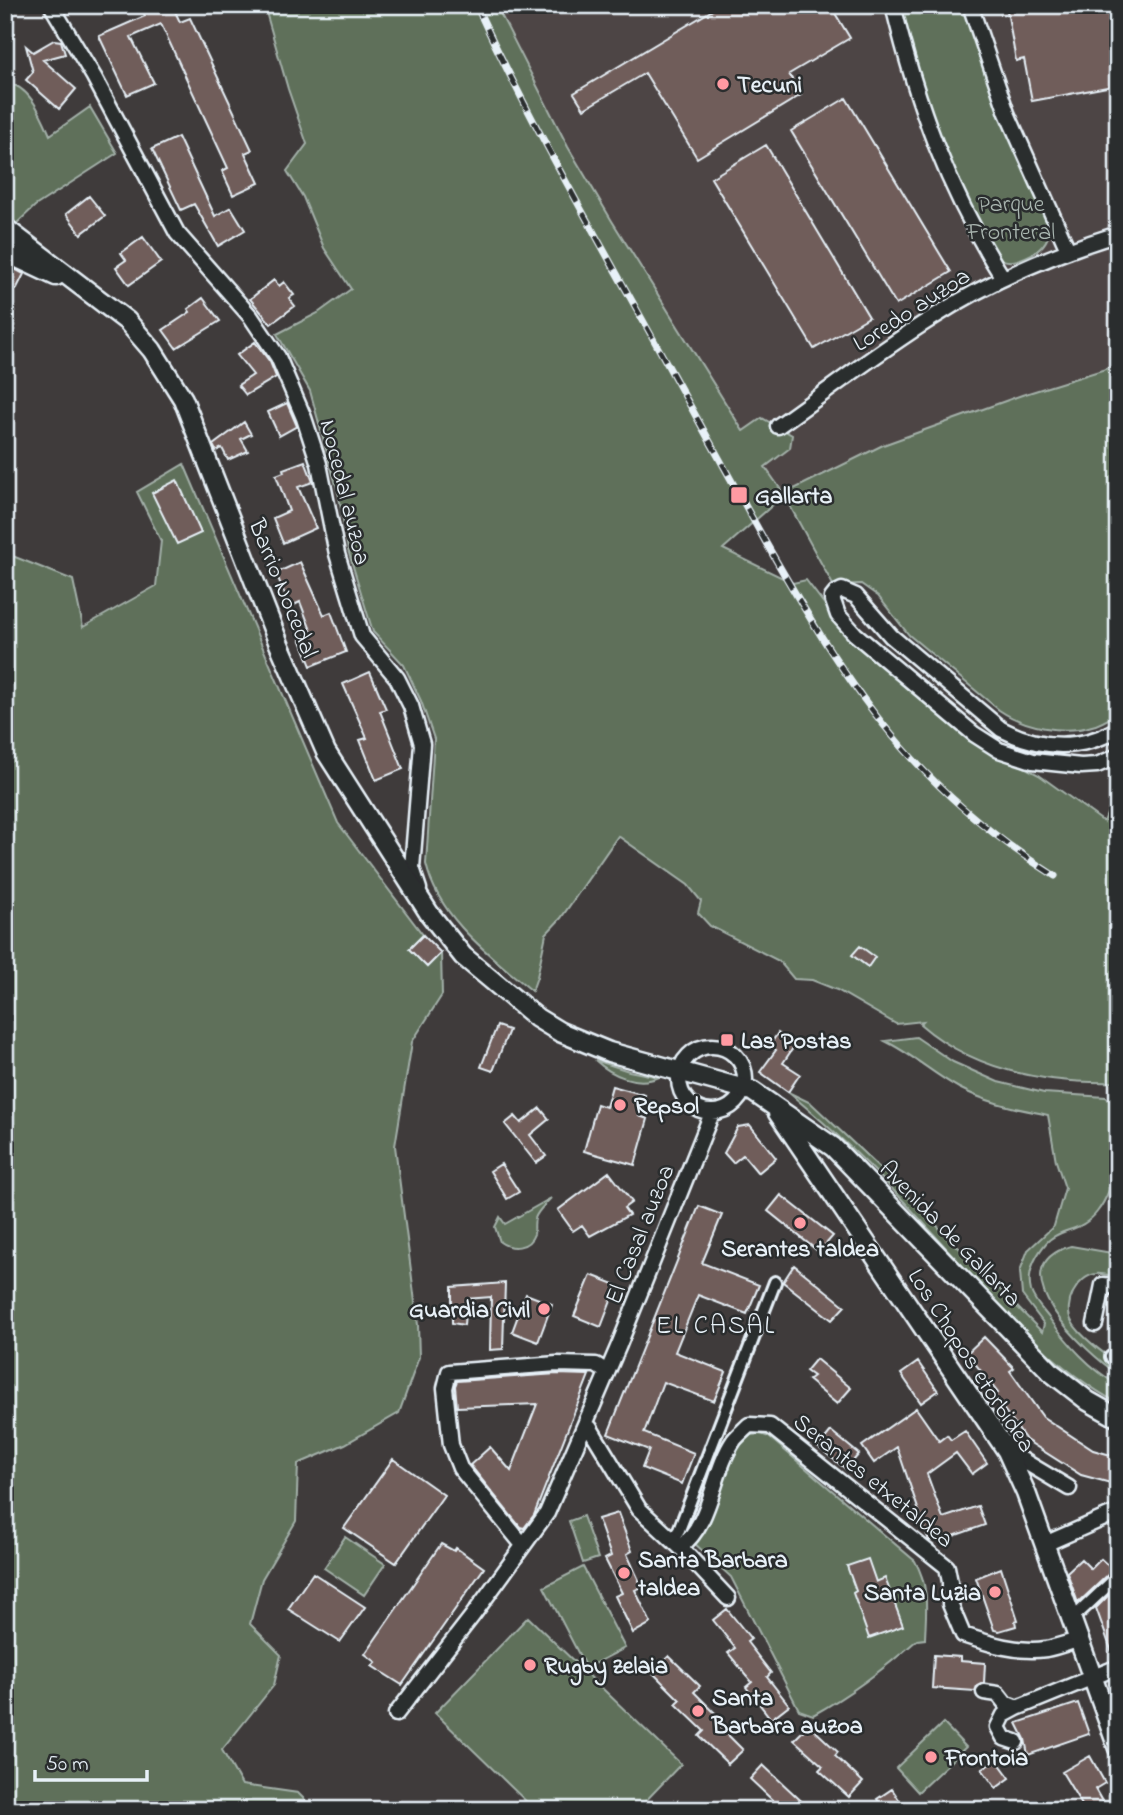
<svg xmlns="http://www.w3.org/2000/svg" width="1123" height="1815" font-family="'Indie Flower',sans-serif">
<rect width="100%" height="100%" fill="#3f3b3b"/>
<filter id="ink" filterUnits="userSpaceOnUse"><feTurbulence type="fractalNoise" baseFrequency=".0143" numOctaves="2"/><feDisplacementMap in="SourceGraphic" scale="14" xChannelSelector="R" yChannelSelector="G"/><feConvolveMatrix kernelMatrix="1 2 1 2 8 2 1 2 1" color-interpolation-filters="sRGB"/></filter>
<g filter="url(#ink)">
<path fill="#4e4544" d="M496,5H1118V365L1022,395L883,445L784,495L765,467L790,448L744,432L612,221L568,147Z"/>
<path fill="#5e705a" stroke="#a3b0a9" stroke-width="2" d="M264,5H496L568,147L612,221L743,431L762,418L792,435L790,448L765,467L784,494L883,445L1022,395L1118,365V713C1110,718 1101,724 1092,726C1063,735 1024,727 999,710L909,635L878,596L861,584L833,585L784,495L723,549L793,583L806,580L851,639L959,732L1039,775L1104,822L1118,784V1082C1047,1084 975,1072 920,1024L923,1021L896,1024L837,990L812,980L794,979L779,961L710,926L698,913L701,901L688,885L618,836L561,918L546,934L537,977L532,991C491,956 439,919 426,864L434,739L421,701L404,665L373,632L348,550L339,496L310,391L277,334L318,313L351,289L324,248L303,197L287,171L307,144L288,89Z
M897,5H966L1051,224C1049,238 1045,247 1032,254C1020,260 1009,265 997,257C983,248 978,226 971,211C939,142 919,78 897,5Z
M5,82C30,86 41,114 50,135L90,107L117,153L35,206L15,225L5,217V154L15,144L5,133Z
M184,464L338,823L423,935L409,949L427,967L441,953L442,995L412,1042L395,1146L418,1325L419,1357L399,1413L345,1444L298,1464L296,1521L262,1579L250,1624L281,1655L274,1685L222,1750L242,1785L298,1793L315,1810H5V553L73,580L83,627L156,586L161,541L137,492Z
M916,1037L953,1062L998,1082L1044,1093L1106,1097L1118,1108C1118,1142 1119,1184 1097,1212C1082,1232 1060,1228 1047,1242C1035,1256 1026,1272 1031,1291C1034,1301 1043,1310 1049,1318C1069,1345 1089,1368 1118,1385V1403C1043,1364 976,1280 919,1218C877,1171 836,1132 788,1092L811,1103L882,1170L1042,1332L1044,1324L1022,1295L1020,1271L1028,1250L1054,1226L1065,1188L1056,1161L1048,1115C1016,1108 990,1104 959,1088C933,1074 912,1054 885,1041Z
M595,1060L629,1071L659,1077C637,1087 611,1075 595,1060Z
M551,1198C546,1203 539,1210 536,1216C533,1222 535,1228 534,1234C529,1249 511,1250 500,1242L495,1227L500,1217L505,1224Z
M1071,1246L1118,1254V1277C1111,1276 1102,1273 1096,1274C1077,1276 1062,1305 1072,1322C1078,1333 1106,1358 1118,1360V1374C1086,1353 994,1268 1071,1246Z
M761,1434L769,1437L915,1561C930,1588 926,1610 925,1639L917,1640C884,1669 851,1694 813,1715L799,1710L731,1577L693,1542L734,1448L751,1435Z
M583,1516L598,1558L583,1563L569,1521Z
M345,1537L385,1564L364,1595L324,1568Z
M583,1567L625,1648L586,1668L544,1587Z
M528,1617L681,1764L637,1810H535L435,1713Z
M943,1723L966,1747L918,1792L896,1768Z"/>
<path fill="#705d5a" stroke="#e8f1f8" stroke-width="2" d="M141,5H172L180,22L190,18L252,150L245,153L259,183L233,195L222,171L228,168L161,24L131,37L154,83L127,95L99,36L145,16Z
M721,5H830L850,38L789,74L801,95L697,158L645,73L584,109L574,93Z
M1006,5H1118V85L1032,101L1024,59L1016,61Z
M54,40L61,41L65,54L43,60L76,89L59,109L26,80L33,72L26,46L33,52Z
M846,98L951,272L896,305L791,131Z
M178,137L215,216L231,207L245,230L218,246L194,204L181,210L152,149Z
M766,145L869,317L814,349L711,178Z
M89,196L105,216L81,234L66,214Z
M143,237L161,262L129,285L116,267L126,260L121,253Z
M11,267L24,274L16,290L5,284Z
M274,280L279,286L284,282L294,295L289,298L295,306L271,324L250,299Z
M203,298L220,321L176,348L163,330L190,312L188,309Z
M255,342L270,362L276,377L246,395L238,385L253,375L237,355Z
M287,403L297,426L279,436L268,412Z
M244,422L251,434L241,439L248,451L228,460L222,448L216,451L213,445Z
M305,461L313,482L298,487L316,528L283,543L273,518L289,511L276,475L284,472L283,469Z
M177,480L201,533L177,544L152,493Z
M300,562L324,615L331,612L346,652L311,666L300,638L312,633L300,602L290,607L276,573Z
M370,672L386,709L380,711L403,769L376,780L360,740L367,738L343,684Z
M423,935L441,953L427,967L409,949Z
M860,946L875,957L868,967L852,955Z
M497,1026L509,1030L493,1071L481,1067Z
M778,1033L795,1045L783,1063L800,1074L788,1092L760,1072L776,1050L769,1046Z
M612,1086L645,1095L639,1116L648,1119L635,1165L584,1151L597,1104L606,1107Z
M540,1108L549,1119L530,1135L546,1156L536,1163L505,1124L515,1116L521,1123Z
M750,1125L776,1158L758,1173L743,1155L733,1163L724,1153L738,1127Z
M501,1164L519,1192L507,1199L490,1171Z
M609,1172L632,1202L624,1208L629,1215L590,1236L582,1225L573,1231L558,1210Z
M781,1195L833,1236L819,1252L768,1211Z
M699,1206L722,1215L702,1263L759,1285L747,1314L698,1295L675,1352L726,1372L714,1401L663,1382L644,1433L694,1453L682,1484L642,1468L649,1450L608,1434Z
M794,1265L845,1306L832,1320L783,1282Z
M591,1275L617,1285L601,1327L574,1316Z
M505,1283L503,1349L490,1350L491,1297L466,1299L464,1325L452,1323V1287Z
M526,1294L552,1304L538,1342L512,1332Z
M984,1337L1014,1368L1010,1371L1043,1417L1093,1450L1118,1457V1485L1081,1475L1026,1440L994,1396L998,1393L967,1353Z
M816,1359L851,1388L837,1404L808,1380L813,1376L806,1371Z
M918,1362L938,1391L921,1403L901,1374Z
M557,1374L589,1375L534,1515L524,1528L520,1527L470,1465L490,1447L511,1471L537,1404L457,1407L455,1386L457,1381Z
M916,1408L939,1441L947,1435L951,1440L965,1431L987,1463L972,1474L956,1453L927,1474L943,1518L978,1506L985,1525L945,1539L944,1536L929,1541L897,1447L874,1463L862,1446Z
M831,1431L859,1454L846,1469L818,1447Z
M393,1459L444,1495L396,1563L344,1528Z
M618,1513L632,1551L627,1554L642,1587L635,1590L651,1623L633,1633L615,1596L622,1593L605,1559L611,1556L598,1519Z
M441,1544L454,1551L456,1548L484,1568L402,1685L372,1666L376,1662L365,1654Z
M868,1559L876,1582L885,1578L903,1626L869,1638L853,1593L856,1591L847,1566Z
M1081,1559L1091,1569L1101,1559L1113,1570L1078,1603L1067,1572Z
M1001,1568L1018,1620L1015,1621L1016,1626L999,1631L994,1630L976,1578Z
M313,1573L365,1607L340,1642L288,1609Z
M1118,1592V1658H1114L1096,1608L1109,1595Z
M727,1609L751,1639L747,1642L771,1673L767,1677L789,1705L771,1719L746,1687L752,1682L728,1653L735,1648L713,1620Z
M934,1655L960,1657V1661L985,1663L984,1683L977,1686L975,1691L932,1688Z
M669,1656L700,1686L694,1692L721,1719L716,1723L743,1750L728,1764L699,1736L704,1731L676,1704L680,1700L652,1672Z
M1078,1703L1089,1734L1028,1755L1025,1739L1017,1723Z
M809,1725L838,1752L835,1756L863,1782L849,1797L819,1770L823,1766L794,1740Z
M1090,1756L1105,1783L1095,1789L1107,1810H1085L1062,1772Z
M996,1759L1010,1778L996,1788L982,1769Z
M763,1765L811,1810H783L750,1779Z
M892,1789L906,1810H884L877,1799Z"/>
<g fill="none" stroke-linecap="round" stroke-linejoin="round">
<defs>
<path id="pedestrian" d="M1111,1357L1118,1358
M672,1540L679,1530L775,1282
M1071,1620L1118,1576"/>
<path id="minor" d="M51,5L94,77L177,233L251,317L278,357L304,418L319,464L337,554L362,636L397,678L411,706L422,744L412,868L419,889
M893,5C917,105 948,191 1003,278
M970,5L1007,113L1068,250
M778,426C829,390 879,351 932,318C989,281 1053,254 1118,234
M1118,729C1080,751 1040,749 1001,729L891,636L856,596L842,590L836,593L832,598L838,615L855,634L974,734L999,750L1033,761L1081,766L1097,765L1118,756
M679 1079a33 33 0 1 1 66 0a33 33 0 1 1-66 0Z
M1095,1324L1103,1285L1118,1287
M585,1425L590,1428L639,1509L680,1547L728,1598
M1007,1451L1069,1488
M1045,1544L1118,1512
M523,1545L460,1468L451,1445L445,1388L449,1372L557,1364L596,1365L607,1372
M680,1547C712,1524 712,1472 734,1440C738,1435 744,1430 749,1425L770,1426L947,1567L950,1582V1604L963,1635C990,1644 1018,1653 1046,1649C1057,1647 1067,1643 1078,1640
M984,1692L998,1694L1005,1703L1017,1708L1118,1667
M396,1714L473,1615L547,1513L619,1345L712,1113
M1016,1742L1004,1738L998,1727L1004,1715L1017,1708"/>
<path id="tertiary" d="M5,228L127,321L152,350L183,399L279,644L326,752L429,913L463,956L537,1018L560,1032L609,1052L752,1091L833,1147L1052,1373L1088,1401L1118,1418
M5,252L56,276
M778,1113L1007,1451L1026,1493L1118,1748"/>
</defs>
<use href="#pedestrian" stroke="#e8f1f8" stroke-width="16"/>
<use href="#minor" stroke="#e8f1f8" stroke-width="19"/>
<use href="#tertiary" stroke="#e8f1f8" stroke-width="23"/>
<use href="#pedestrian" stroke="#2a2d2e" stroke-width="10"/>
<use href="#minor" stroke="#2a2d2e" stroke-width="14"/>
<use href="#tertiary" stroke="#2a2d2e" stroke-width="18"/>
<defs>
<path id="rail" d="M476,5C533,128 601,244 666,362C699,422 733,483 766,543C809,618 853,694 912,758C954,804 1002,843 1055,876"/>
</defs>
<use href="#rail" stroke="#e8f1f8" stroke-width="7"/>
<use href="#rail" stroke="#2a2d2e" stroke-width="4.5" stroke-dasharray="13" stroke-linecap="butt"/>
</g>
</g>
<g fill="#ff9aa2" stroke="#2a2d2e" stroke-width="2.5">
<circle cx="723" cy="84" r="7"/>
<rect x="730" y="486" width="18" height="18" rx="3.5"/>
<rect x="720" y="1033" width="14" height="14" rx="3.5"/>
<circle cx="620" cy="1105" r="7"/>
<circle cx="800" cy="1223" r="7"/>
<circle cx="544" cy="1309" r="7"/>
<circle cx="624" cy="1573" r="7"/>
<circle cx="995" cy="1592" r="7"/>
<circle cx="530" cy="1665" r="7"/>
<circle cx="698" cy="1711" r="7"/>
<circle cx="931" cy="1757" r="7"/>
</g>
<g text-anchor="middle" stroke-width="5" stroke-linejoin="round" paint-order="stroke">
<g font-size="24" font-weight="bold" fill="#e8f1f8" stroke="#2a2d2e" text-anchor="start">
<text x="737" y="92">Tecuni</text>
<text x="755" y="503">Gallarta</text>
<text x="741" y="1048">Las Postas</text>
<text x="634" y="1113">Repsol</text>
<text x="800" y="1256" text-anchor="middle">Serantes taldea</text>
<text x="530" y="1317" text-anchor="end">Guardia Civil</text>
<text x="638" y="1567">Santa Barbara<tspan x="638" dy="28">taldea</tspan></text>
<text x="981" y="1600" text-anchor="end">Santa Luzia</text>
<text x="544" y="1673">Rugby zelaia</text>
<text x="712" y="1705">Santa<tspan x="712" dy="28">Barbara auzoa</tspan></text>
<text x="945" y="1765">Frontoia</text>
</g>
<g font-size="24" fill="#aab7b1" stroke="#2a2d2e">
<text x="1011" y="211">Parque<tspan x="1011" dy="28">Fronteral</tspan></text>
</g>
<g font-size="24" fill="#e8f1f8" stroke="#2a2d2e">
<text transform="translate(911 309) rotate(-33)" y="8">Loredo auzoa</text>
<text transform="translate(346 492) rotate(76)" y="8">Nocedal auzoa</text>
<text transform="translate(284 588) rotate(68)" y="8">Barrio Nocedal</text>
<text transform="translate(951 1233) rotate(46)" y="8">Avenida de Gallarta</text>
<text transform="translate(639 1234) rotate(-68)" y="8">El Casal auzoa</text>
<text transform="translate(972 1360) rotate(57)" y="8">Los Chopos etorbidea</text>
<text transform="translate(874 1480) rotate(39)" y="8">Serantes etxetaldea</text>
</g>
<g font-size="26" letter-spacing="2" fill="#e8f1f8" stroke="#2a2d2e">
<text x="716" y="1333">EL CASAL</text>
</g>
</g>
<rect width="1123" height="1815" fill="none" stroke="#2a2d2e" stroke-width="28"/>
<rect x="14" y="14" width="1095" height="1787" fill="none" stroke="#e8f1f8" stroke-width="2.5" filter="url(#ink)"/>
<path d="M35 1770v10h112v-10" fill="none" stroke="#e8f1f8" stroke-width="3.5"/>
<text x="46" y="1770" font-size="21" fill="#e8f1f8" stroke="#2a2d2e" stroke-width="5" paint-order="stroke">50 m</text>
</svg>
